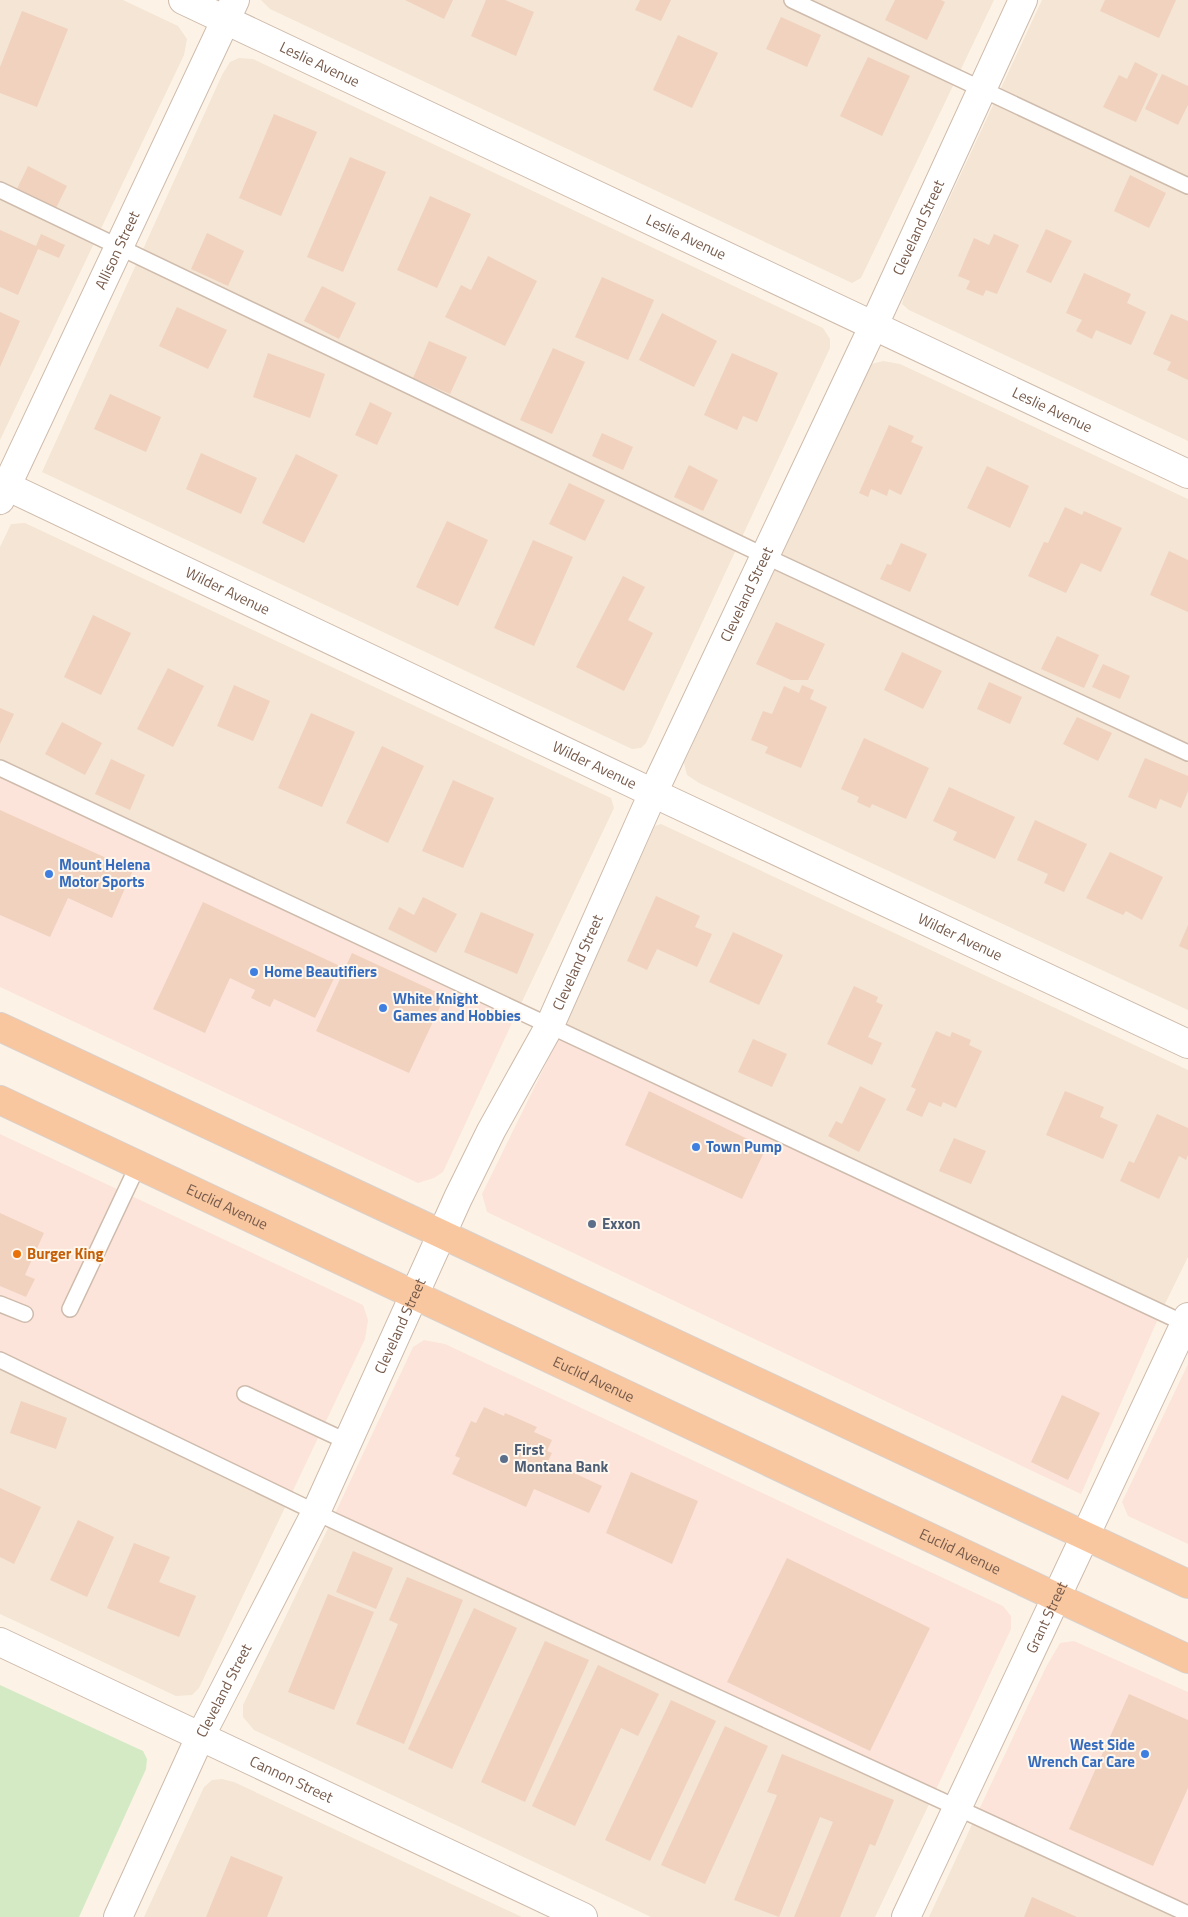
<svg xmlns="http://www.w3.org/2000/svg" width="1188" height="1917" font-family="'Titillium Web',sans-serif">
<rect width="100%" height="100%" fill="#fcf3e6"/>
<path fill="#f4e5d5" d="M0,0H123L178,26L187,39L184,55L0,440Z
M261,0H994L861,278L852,283L270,9Z
M1042,0H1188V441L909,310L902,304L904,296Z
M239,58L253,59L823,328L830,339V348L646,743L641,748L632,749L42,472L222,75L230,62Z
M883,361L900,364L1188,499V1010L699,783L687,775L684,763L862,376L872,364Z
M25,523L611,798L614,808L518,1010L0,768V547L11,524Z
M661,824L1188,1070V1257L1161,1312L562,1031L655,826Z
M0,1360L289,1499L199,1688L192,1695L176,1696L0,1614Z
M332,1520L933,1796L875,1917H651L254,1730L243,1717V1705Z
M222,1779L234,1782L522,1917H144L204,1787L212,1780Z
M976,1816L1188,1917H929Z"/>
<path fill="#fce4da" d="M0,768L518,1010L443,1172L434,1178L418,1183L0,987Z
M562,1031L1161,1312L1081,1494L487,1212L482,1194Z
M0,1134L363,1305L368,1320L365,1339L289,1499L0,1360Z
M424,1340L445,1344L1003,1606L1011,1616V1629L933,1796L332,1520L413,1347Z
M1188,1364V1544L1128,1516L1122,1502Z
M1074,1641L1188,1692V1914L976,1816L1046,1667L1060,1643Z"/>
<path fill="#d4eac5" d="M0,1685L143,1751L147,1759L146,1769L79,1917H0Z"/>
<path fill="#f1d2be" d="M405,0H453L444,19Z
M486,0H505L534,12L516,56L471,36Z
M640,0H671L661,21L635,10Z
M895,0H941L945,2L927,40L885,20Z
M1105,0H1176L1159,38L1100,11Z
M22,11L68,29L37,107L0,93V67Z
M781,17L821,35L807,67L766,49Z
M678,35L718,53L692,108L653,90Z
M868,57L910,76L882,136L840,116Z
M1135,62L1158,74L1136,122L1103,107L1119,75L1127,79Z
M1162,74L1188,86V105L1178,125L1145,109Z
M274,114L317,132L281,216L239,198Z
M350,157L386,172L343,272L307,257Z
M28,166L67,186L55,210L16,191Z
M1130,175L1166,193L1149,228L1114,211Z
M430,196L471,214L437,288L397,270Z
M1046,229L1072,241L1051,283L1026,272Z
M0,230L36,246L41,234L65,245L59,258L38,249L18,295L0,287Z
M207,233L244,251L228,286L191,269Z
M994,234L1019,245L997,294L986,290L983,296L966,289L970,281L958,276L974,238L989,245Z
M488,256L537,281L505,346L445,317L461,285L471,290Z
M1084,273L1131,294L1127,303L1146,312L1131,345L1096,330L1092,339L1076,331L1082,320L1066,313Z
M602,277L654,300L628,360L575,337Z
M322,286L356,303L339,339L304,321Z
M177,307L227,330L208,369L159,346Z
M0,312L20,321L0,367Z
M662,313L717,341L694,387L639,360Z
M1171,314L1188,321V380L1167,370L1171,362L1153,354Z
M429,341L467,357L450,394L413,378Z
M553,348L585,362L552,434L520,420Z
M268,353L325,374L310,418L253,397Z
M732,353L778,373L757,422L743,416L737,430L704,415Z
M110,394L161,417L146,452L94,429Z
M370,402L392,413L377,445L355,435Z
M889,425L914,436L911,442L923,447L901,495L889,489L887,496L871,489L868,497L859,493Z
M602,433L633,447L623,470L592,456Z
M201,453L257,478L241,514L186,489Z
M296,454L338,475L304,543L262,523Z
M689,465L718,480L703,511L674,497Z
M987,466L1029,486L1010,528L967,508Z
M569,483L605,500L585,541L549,524Z
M1065,507L1082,515L1084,511L1122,528L1101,572L1081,563L1066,593L1028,576L1044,542L1048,543Z
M447,521L488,540L458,606L416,587Z
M533,540L573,557L534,646L494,628Z
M901,543L927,554L910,592L880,579L887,564L891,565Z
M1169,551L1188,560V612L1150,595Z
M623,576L645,587L628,620L653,633L624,691L576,667Z
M93,615L131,633L101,695L64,677Z
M776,622L825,644L808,680H791L756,664Z
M1057,636L1099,655L1084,688L1041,669Z
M902,652L942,671L923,709L884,690Z
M1103,664L1130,676L1120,699L1092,687Z
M168,668L204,686L173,747L137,729Z
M989,682L1022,697L1010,724L977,709Z
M234,685L270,701L253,741L217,726Z
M802,685L814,690L810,699L827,707L801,768L765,753L768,747L751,740L763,711L772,714L784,686L799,693Z
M0,708L14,714L0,744Z
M311,713L355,732L322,807L278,788Z
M1077,717L1112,733L1098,761L1063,744Z
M62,722L102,743L85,775L45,754Z
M864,738L929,768L906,819L872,804L870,808L857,802L859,797L841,789Z
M382,746L424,766L388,843L346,823Z
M1145,758L1188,776V791L1181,808L1160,799L1156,809L1128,797Z
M111,759L145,775L130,810L95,794Z
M453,780L494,798L463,868L422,851Z
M949,787L1015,817L995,859L953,840L957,832L933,821Z
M0,810L133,870L112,918L68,898L50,937L0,915Z
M1035,820L1087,844L1064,892L1044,883L1048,874L1017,860Z
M1110,852L1163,877L1142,920L1126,911L1123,915L1086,898Z
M656,896L700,916L695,927L712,934L697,967L657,949L647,970L627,961Z
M423,897L457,914L436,953L388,929L399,907L414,915Z
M203,902L340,966L315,1018L274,999L270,1007L251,998L255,990L230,978L205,1033L153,1009Z
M481,912L534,934L517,974L464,952Z
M1188,925V950L1179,946Z
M733,932L783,955L759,1005L709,982Z
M352,953L445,996L409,1073L316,1031Z
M854,986L878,997L876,1002L883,1005L868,1037L882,1043L872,1065L827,1044Z
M936,1031L950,1037L952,1032L971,1040L969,1045L982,1051L956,1108L943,1102L941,1107L929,1102L922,1117L906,1110L916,1089L911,1087Z
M753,1039L787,1054L772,1087L738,1072Z
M860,1086L886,1099L859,1152L828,1136L836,1121L842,1124Z
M649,1091L766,1148L742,1199L625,1145Z
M1065,1091L1104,1107L1100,1117L1118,1125L1103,1159L1046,1135Z
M1157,1114L1188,1128V1155L1186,1160L1179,1156L1159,1199L1120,1181L1129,1161L1134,1163Z
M954,1138L986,1151L971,1184L939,1171Z
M0,1213L44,1233L25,1275L35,1279L26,1297L0,1286Z
M1062,1395L1100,1413L1068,1480L1031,1462Z
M21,1401L67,1418L56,1449L10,1433Z
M484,1407L504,1416L505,1413L537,1427L534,1432L552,1440L547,1451L552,1453L548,1461L602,1486L589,1513L534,1489L526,1507L452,1474L460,1458L455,1456L471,1421L476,1423Z
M631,1472L698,1501L672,1564L606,1533Z
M0,1488L41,1507L14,1564L0,1557Z
M78,1520L114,1537L87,1597L50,1580Z
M134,1543L170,1557L159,1582L196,1596L179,1637L107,1608Z
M353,1551L393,1568L376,1609L336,1592Z
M787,1558L930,1628L870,1751L727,1682Z
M407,1577L463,1600L404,1744L356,1724L398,1624L389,1620Z
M328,1594L374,1612L334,1710L288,1692Z
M474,1608L517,1628L452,1769L408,1749Z
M545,1641L589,1660L525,1802L481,1782Z
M598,1665L659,1694L638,1736L621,1728L575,1826L532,1806Z
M1129,1694L1188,1720V1788L1153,1866L1069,1829Z
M671,1700L716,1721L650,1861L605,1840Z
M725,1726L768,1746L705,1884L661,1865Z
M782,1754L894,1800L875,1846L870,1844L840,1917H794L833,1822L820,1817L779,1917L734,1900L777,1795L767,1792Z
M231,1856L283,1877L267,1917H206Z
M1032,1897L1077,1917H1024Z"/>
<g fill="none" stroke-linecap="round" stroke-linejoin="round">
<defs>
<path id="service" d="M792,0L1188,186
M0,190L765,556L1188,753
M0,768L1188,1325
M0,1304L25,1314
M70,1309L138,1165
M0,1360L332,1520L1188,1914
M245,1394L348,1442"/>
<g id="minor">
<path id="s1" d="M183,0L1188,474"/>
<path id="s2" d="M0,483L653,793L1188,1044"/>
<path id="s3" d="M0,500L235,0"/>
<path id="s4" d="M0,1642L583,1917"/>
<path id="s5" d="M118,1917L200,1737L316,1512L458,1198L491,1131L550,1025L653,793L873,327L1023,0"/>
<path id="s6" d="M906,1917L1188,1317"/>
</g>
<g id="trunk">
<path d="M0,1027L1188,1584"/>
<path id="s7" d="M0,1100L1188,1659"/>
</g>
</defs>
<use href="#service" stroke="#cebbac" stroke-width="18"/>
<use href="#minor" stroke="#cebbac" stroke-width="30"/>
<use href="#trunk" stroke="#d9d1cd" stroke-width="30"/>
<use href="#service" stroke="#fff" stroke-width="15"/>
<use href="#minor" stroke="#fff" stroke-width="28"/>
<use href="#trunk" stroke="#f8c69f" stroke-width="28"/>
</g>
<g fill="#3f7fe0" stroke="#fff7ed" stroke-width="2">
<circle cx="49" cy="874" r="5"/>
<circle cx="254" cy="972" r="5"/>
<circle cx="383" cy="1008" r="5"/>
<circle cx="696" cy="1147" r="5"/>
<circle cx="1145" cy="1754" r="5"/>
</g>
<g fill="#5c6f8a" stroke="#fff7ed" stroke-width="2">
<circle cx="592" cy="1224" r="5"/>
<circle cx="504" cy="1459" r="5"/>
</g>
<circle fill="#e8710a" stroke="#fff7ed" stroke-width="2" cx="17" cy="1254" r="5"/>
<g text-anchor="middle" stroke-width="4" stroke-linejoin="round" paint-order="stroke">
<g font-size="15" fill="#765a4b" stroke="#fff7ed">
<text dy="5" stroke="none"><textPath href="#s1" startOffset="151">Leslie Avenue</textPath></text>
<text dy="5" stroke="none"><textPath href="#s5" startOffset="1870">Cleveland Street</textPath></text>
<text dy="5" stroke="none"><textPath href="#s1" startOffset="556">Leslie Avenue</textPath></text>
<text dy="5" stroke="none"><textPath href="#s3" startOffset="276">Allison Street</textPath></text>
<text dy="5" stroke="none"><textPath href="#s1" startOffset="961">Leslie Avenue</textPath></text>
<text dy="5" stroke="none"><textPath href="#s2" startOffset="252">Wilder Avenue</textPath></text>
<text dy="5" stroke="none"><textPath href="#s5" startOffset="1465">Cleveland Street</textPath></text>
<text dy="5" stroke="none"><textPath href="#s2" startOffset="658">Wilder Avenue</textPath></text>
<text dy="5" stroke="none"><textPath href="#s2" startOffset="1062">Wilder Avenue</textPath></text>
<text dy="5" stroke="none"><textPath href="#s5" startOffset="1060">Cleveland Street</textPath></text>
<text dy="5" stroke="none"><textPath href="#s7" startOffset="251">Euclid Avenue</textPath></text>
<text dy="5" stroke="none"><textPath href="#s5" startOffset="655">Cleveland Street</textPath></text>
<text dy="5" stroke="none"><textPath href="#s7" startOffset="656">Euclid Avenue</textPath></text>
<text dy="5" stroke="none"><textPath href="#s7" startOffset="1061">Euclid Avenue</textPath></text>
<text dy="5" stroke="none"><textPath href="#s6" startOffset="331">Grant Street</textPath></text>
<text dy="5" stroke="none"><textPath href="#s5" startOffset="250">Cleveland Street</textPath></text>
<text dy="5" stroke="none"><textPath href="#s4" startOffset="322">Cannon Street</textPath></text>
</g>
<g font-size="15" font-weight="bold" fill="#366cbe" stroke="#fff7ed" text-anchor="start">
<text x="59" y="870">Mount Helena<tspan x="59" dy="17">Motor Sports</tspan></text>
<text x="264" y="977">Home Beautifiers</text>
<text x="393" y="1004">White Knight<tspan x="393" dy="17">Games and Hobbies</tspan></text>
<text x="706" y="1152">Town Pump</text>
<text x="1135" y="1750" text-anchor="end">West Side<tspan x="1135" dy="17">Wrench Car Care</tspan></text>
</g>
<g font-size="15" font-weight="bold" fill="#4e5e75" stroke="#fff7ed" text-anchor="start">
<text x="602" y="1229">Exxon</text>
<text x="514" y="1455">First<tspan x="514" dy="17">Montana Bank</tspan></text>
</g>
<g font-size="15" font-weight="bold" fill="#c56008" stroke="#fff7ed" text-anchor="start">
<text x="27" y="1259">Burger King</text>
</g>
</g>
</svg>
